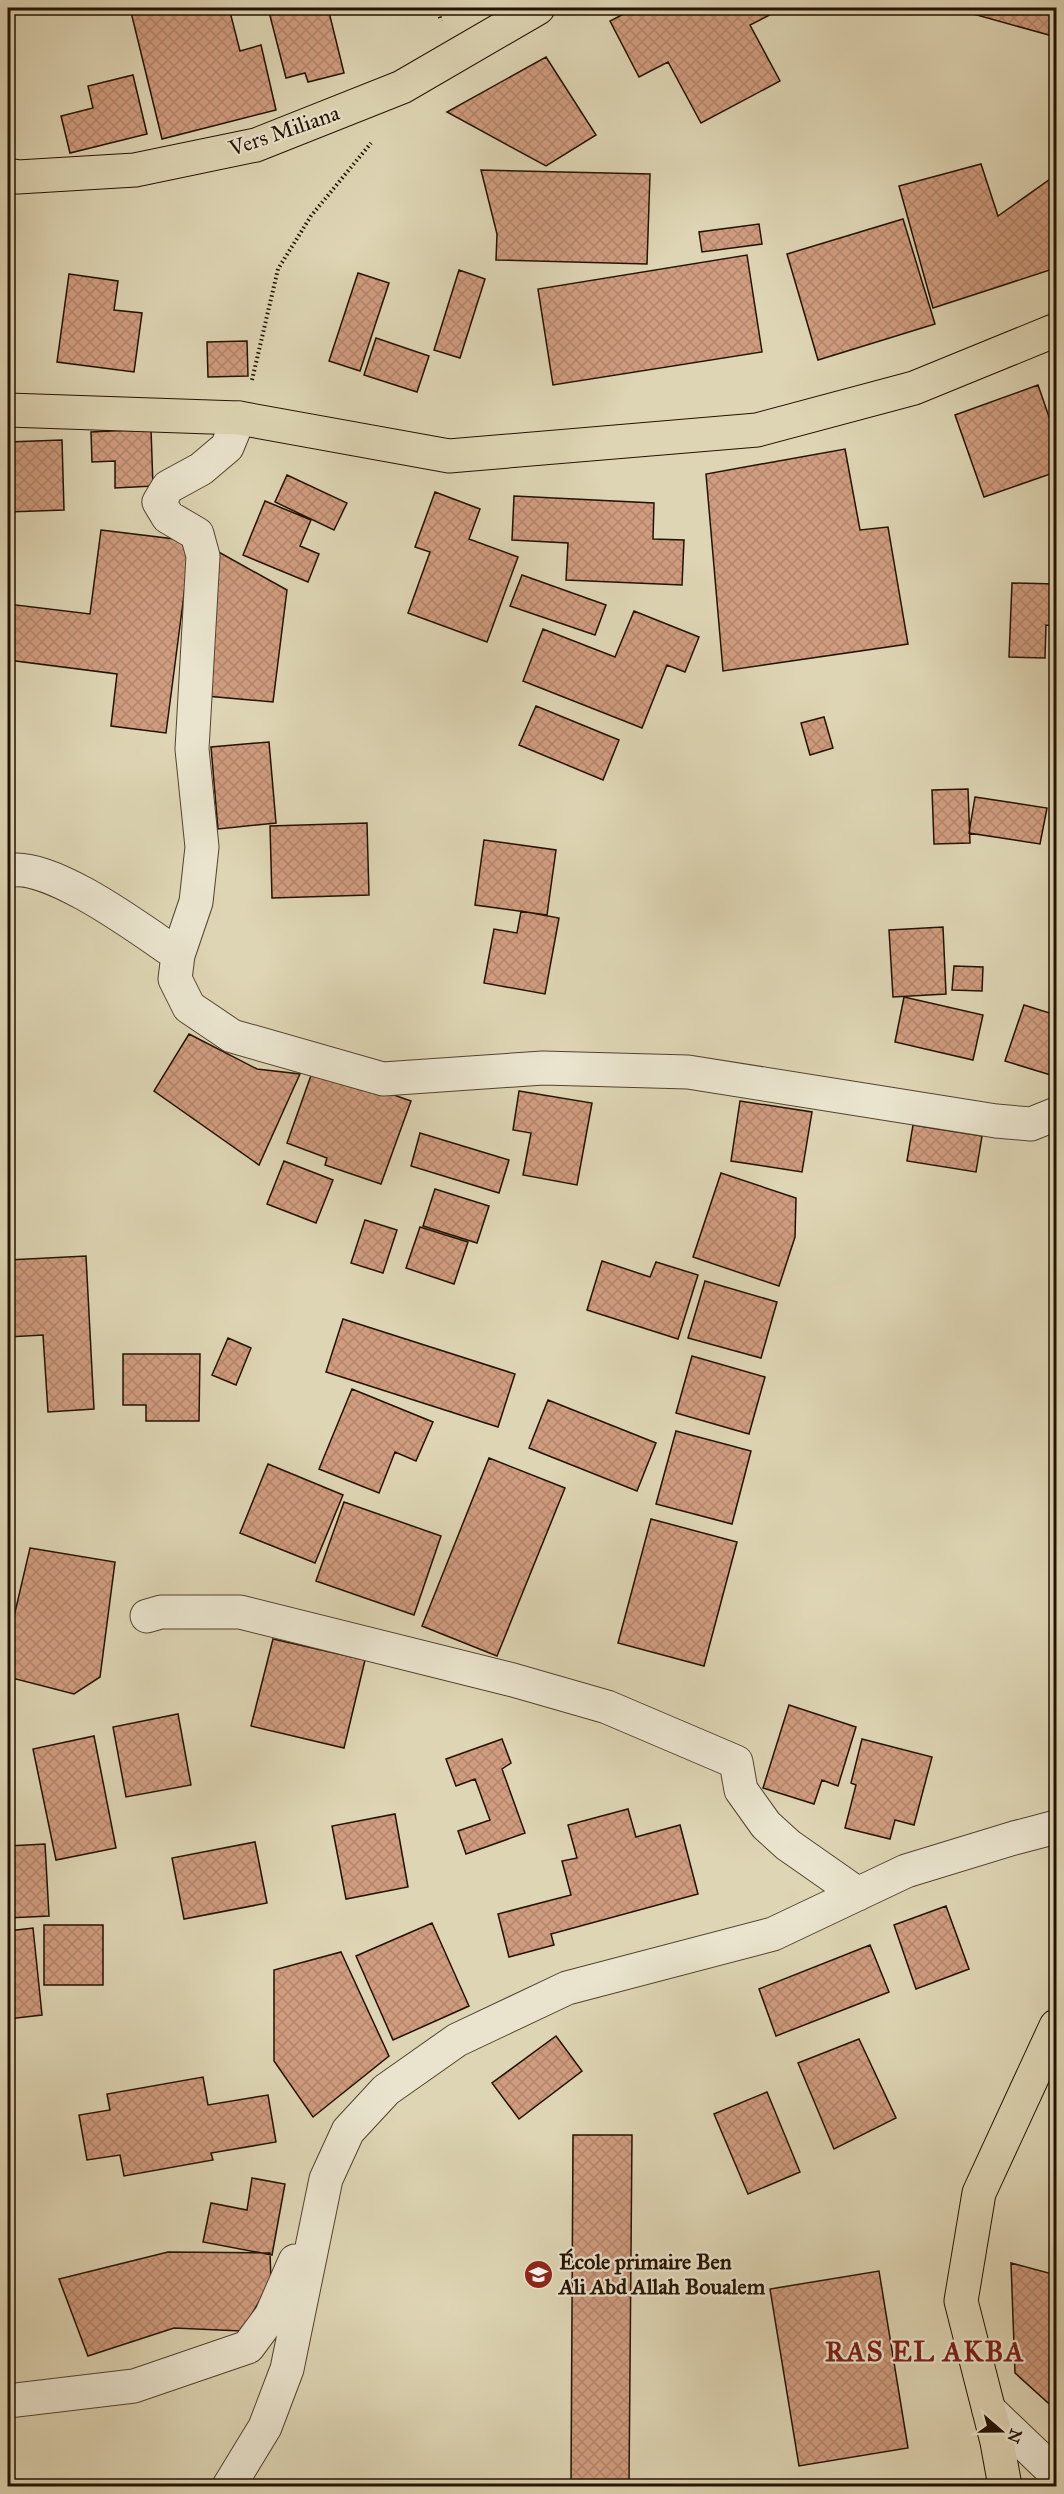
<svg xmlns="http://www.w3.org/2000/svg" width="1064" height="2494" font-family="'IM FELL Great Primer',serif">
<defs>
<pattern id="building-cross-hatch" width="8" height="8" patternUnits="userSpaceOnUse" patternTransform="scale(1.5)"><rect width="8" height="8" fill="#d09c7f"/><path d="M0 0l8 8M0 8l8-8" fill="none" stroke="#b2856c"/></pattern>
</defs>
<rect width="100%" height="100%" fill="#ded5b4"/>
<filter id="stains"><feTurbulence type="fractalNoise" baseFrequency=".00333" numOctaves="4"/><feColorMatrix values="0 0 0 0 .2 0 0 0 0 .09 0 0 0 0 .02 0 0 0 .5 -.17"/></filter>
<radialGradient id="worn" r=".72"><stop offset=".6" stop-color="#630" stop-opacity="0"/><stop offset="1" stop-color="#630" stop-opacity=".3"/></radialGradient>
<path fill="url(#building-cross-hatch)" stroke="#231200" stroke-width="1.5" d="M8,8H14L8,23Z
M130,8H229L240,51L261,45L276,110L162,139Z
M268,8H328L344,73L308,82L305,73L286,78Z
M635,8H783L750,25L780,81L701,123L668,62L639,77L610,21Z
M967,8H1056V37L966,12Z
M546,57L596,135L546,166L447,112Z
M133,75L147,134L70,153L61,116L93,108L88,86Z
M981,164L998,216L1056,175V268L933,308L899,186Z
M481,170L650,174L647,264L496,260L497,234Z
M903,219L935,324L818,360L787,254Z
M759,224L762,244L702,252L699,232Z
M747,255L762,352L553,385L538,289Z
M459,270L485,279L460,358L434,350Z
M358,273L389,283L360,371L329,361Z
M69,274L118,281L114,310L142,313L134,372L57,362Z
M8,302L12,303L8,319Z
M376,338L429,356L417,392L364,375Z
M247,341L248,376L208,377L207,342Z
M1038,385L1056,437V472L984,497L955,415Z
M151,429L153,486L115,488V461L92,462L91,432Z
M62,440L64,510L8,512V442Z
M845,449L860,530L888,527L908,644L723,671L706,474Z
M287,475L347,503L334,530L275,502Z
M435,492L480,509L469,539L518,557L487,642L408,613L430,552L415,547Z
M514,496L654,503L653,539L684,540L682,585L566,580L568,543L512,540Z
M265,501L311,520L300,546L319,554L308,582L243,555Z
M101,530L191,541L166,733L111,726L117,674L8,660V604L90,614Z
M215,550L287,590L273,702L206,696Z
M522,575L606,605L595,635L510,606Z
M1012,583L1056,584V626L1046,625L1045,658L1009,657Z
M634,611L699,637L685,672L667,665L642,728L523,681L543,629L615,657Z
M536,706L619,740L603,780L519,745Z
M824,717L833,748L810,755L801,723Z
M269,742L276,823L218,829L211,747Z
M968,789L970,843L934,844L932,790Z
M975,797L1047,808L1040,844L969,833Z
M367,823L369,895L272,898L270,826Z
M484,840L556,850L547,915L475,905Z
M521,911L559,918L545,994L484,983L494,929L517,933Z
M943,927L946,994L893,997L889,930Z
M954,966L983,967L982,991L952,990Z
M904,997L983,1015L973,1060L895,1042Z
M1024,1005L1056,1015V1068L1054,1076L1005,1061Z
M189,1034L257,1069L300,1074L259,1165L154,1091Z
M314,1067L411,1101L381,1184L325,1165L327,1158L287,1143Z
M519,1091L592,1103L577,1185L523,1175L531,1133L513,1130Z
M740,1101L812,1112L802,1172L731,1161Z
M913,1125L982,1136L976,1172L907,1161Z
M420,1133L509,1160L499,1193L411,1166Z
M284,1161L333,1180L316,1223L267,1204Z
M721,1173L796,1198L795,1237L779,1286L693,1257Z
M435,1189L489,1206L477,1243L423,1226Z
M365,1220L397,1230L383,1273L351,1263Z
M420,1227L468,1242L454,1284L406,1268Z
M86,1256L94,1409L48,1412L43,1335L8,1337V1260Z
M602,1261L650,1277L656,1262L698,1275L678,1339L587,1310Z
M705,1281L777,1302L761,1358L688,1338Z
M343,1319L515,1374L498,1427L326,1372Z
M228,1338L251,1348L236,1385L212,1375Z
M123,1354H200L199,1421H146V1405H123Z
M692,1356L765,1377L749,1434L676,1413Z
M352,1389L433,1422L416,1461L395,1452L379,1493L319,1469Z
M548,1400L656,1443L637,1491L529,1448Z
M676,1431L751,1451L732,1524L656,1504Z
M489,1458L565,1488L497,1656L422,1626Z
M268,1464L343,1495L315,1563L240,1533Z
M344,1502L441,1536L414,1615L316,1581Z
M651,1519L737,1542L704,1666L618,1643Z
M30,1548L115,1562L100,1677L74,1694L8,1677V1642Z
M273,1639L365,1660L344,1748L251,1726Z
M789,1705L856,1727L838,1786L822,1780L814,1804L763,1788Z
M178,1714L191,1785L126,1797L113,1727Z
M94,1736L116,1848L56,1860L33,1749Z
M502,1739L511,1763L502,1769L525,1833L466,1854L458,1831L490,1820L475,1779L456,1786L446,1759Z
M862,1739L932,1757L914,1825L895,1820L890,1839L845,1828L856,1785L851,1783Z
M628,1809L636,1837L680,1825L698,1894L551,1934L554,1945L509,1957L498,1914L571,1895L562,1861L577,1858L568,1825Z
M395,1814L408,1887L346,1899L332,1826Z
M255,1842L267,1903L184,1919L172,1858Z
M45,1844L49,1916L8,1918V1846Z
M946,1906L969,1969L916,1989L894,1925Z
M432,1923L469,2006L393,2040L356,1956Z
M44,1925H103V1985H44Z
M33,1928L42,2015L8,2019V1931Z
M870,1945L889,1992L776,2036L759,1989Z
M341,1952L389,2056L313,2117L274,2061V1970Z
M556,2036L582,2071L519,2119L492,2083Z
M859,2039L896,2118L834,2149L798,2063Z
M203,2077L208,2105L268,2095L276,2142L211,2153L213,2160L124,2176L120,2155L87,2160L79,2115L110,2110L107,2094Z
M767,2092L800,2172L748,2194L714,2114Z
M573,2135H632L629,2486H571Z
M252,2178L285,2184L272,2255L203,2242L211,2203L247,2210Z
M168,2252L270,2253L271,2281L242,2331L174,2328L88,2356L59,2279Z
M1011,2263L1056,2275V2410L1015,2373Z
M879,2271L908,2448L799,2466L770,2289Z
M768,2483L878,2486H767Z"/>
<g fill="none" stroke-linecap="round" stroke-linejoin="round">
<defs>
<path id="minor" d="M239,418L227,447L201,469L168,487L159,502L168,517L197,534L203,556L192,749L202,847L196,902L178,955L175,979L189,1007L232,1036L383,1079L543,1068L688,1072L996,1121L1031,1124L1056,1114
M8,871C48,860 143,931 178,955
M147,1616L161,1612H240L513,1680L607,1707L736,1762L741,1790L766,1825L788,1845L858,1894
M8,2401L134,2386L248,2347L271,2316L295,2261
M989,2410L1056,2474
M229,2486L265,2427L287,2369L326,2179L348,2131L386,2090L457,2040L567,1988L773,1934L906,1871L1014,1838L1056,1827"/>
<path id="major" d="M8,175L18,177L135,170L256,145L402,87L538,8
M8,410L239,418L449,456L757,430L914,388L1056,330
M1005,2486L997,2442L961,2301L979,2193L1056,2026"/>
</defs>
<use href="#minor" stroke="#52432d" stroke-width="35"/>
<use href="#major" stroke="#231200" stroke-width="35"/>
<path stroke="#231200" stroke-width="4" stroke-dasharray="1.5 3" stroke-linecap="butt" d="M437,8L441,21
M252,380L278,269L311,216L371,143"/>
<use href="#minor" stroke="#eae4ce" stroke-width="33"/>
<use href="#major" stroke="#ded5b4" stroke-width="33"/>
</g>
<defs>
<symbol id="school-disc" viewBox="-11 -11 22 22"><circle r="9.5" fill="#8f2418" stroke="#eae4ce"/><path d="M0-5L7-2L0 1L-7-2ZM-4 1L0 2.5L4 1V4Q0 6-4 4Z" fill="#fff"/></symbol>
</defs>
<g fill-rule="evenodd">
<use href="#school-disc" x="522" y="2258" width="33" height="33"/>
</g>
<g text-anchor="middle" stroke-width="4.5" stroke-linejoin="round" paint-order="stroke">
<g font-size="22" fill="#231200" stroke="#eae4ce">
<text transform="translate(284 130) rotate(-19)" y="8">Vers Miliana</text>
</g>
<g font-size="22" font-weight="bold" fill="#231200" stroke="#eae4ce" text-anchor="start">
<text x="559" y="2269">École primaire Ben<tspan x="559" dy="25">Ali Abd Allah Boualem</tspan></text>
</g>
<g font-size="28" font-weight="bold" letter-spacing="1.5" fill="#7a1f14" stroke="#eae4ce">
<text x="925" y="2361">RAS EL AKBA</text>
</g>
</g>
<rect width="1064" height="2494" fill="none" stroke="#ded5b4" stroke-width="30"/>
<rect x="9" y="9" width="1046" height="2476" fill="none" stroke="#231200" stroke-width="3"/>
<rect x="15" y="15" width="1034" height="2464" fill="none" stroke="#231200" stroke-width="1.5"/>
<g transform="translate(1001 2431) rotate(110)" stroke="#eae4ce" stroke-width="4.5" paint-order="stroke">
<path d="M0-4.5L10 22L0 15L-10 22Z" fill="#231200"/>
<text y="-9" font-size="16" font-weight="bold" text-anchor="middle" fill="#231200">N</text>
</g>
<rect width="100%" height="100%" filter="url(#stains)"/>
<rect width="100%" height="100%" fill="url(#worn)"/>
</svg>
